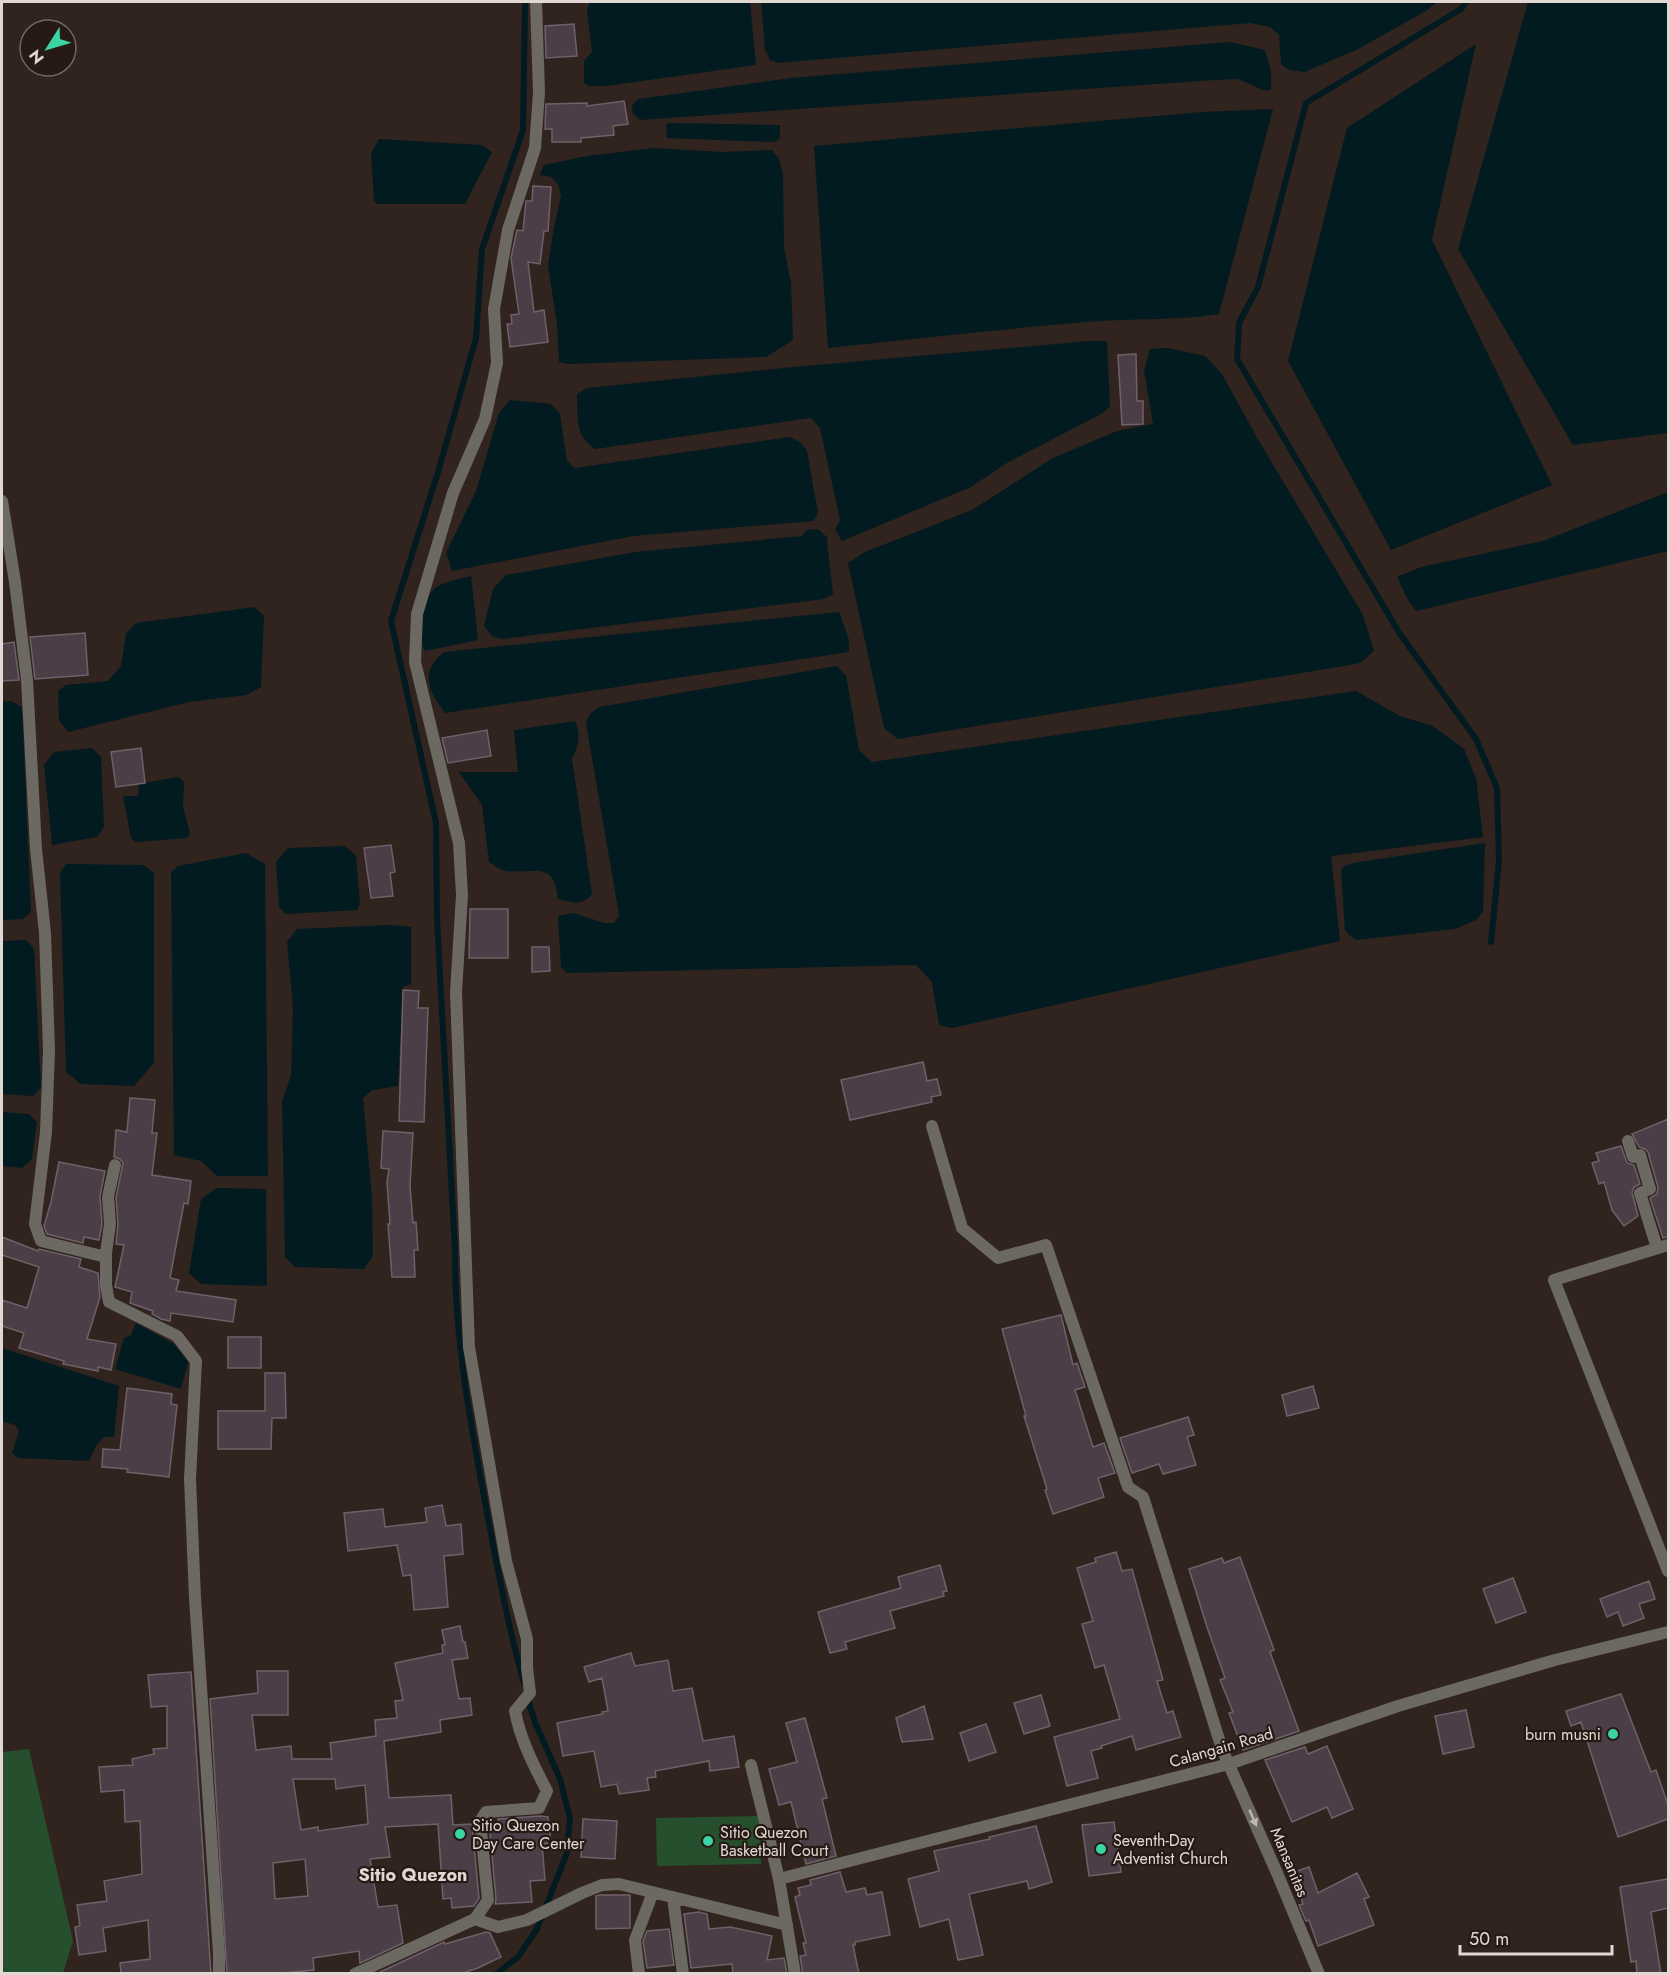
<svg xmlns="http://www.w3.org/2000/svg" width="1670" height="1975" font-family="Jost,sans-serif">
<rect width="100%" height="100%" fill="#31231d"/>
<path fill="#264f2d" d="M29,1749L73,1941L63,1973H2V1752Z
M760,1816L761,1864L657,1866L656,1818Z"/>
<path fill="#021b21" d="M590,2H750L756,65L607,86H589L584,83V61L592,52L587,10Z
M761,2H1437L1426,11L1358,49L1305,72L1289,70L1281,64L1279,35L1270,27L1250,23L778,63L770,60L765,49Z
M1528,2H1668V433L1573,445L1458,249Z
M1231,42L1265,50L1271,71V90H1263L1238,79L1215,80L640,120L633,114L632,105L638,99L791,78Z
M1476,44L1432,240L1552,485L1391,550L1288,361L1347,128Z
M1273,109L1219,314C1176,321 1131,318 1087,322C1001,329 914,339 828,348L814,146L1202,112Z
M669,123L780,125V138L774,142L667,138L666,125Z
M379,139L481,145L492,152L465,204H377L374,201L371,153Z
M654,148L722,152L772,150L779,159L783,173L784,247L791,283L793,340L766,357L569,364L559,362L557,324L548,266L554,227L561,196L558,184L551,177L540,175L544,165L587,156Z
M1090,341H1107L1110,406L1103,413L1007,463L971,487L842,541L835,530L840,520L820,428L811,418L595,449C574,435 578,417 577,394L587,388L793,367Z
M1168,348L1205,356L1222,374L1256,436L1363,615L1374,651L1360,663L1332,668L898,739L884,728L848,563L865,552L972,510L1053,458L1117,431L1153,424L1144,370L1150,349Z
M510,400L551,404L560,414L567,461L575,468L790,437L800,442L807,451L818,513L813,521L633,536L452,571L446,553L476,491L499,413Z
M1668,492V551L1416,611L1408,600L1397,577L1421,567L1543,541Z
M818,529L828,538L827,542L833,594L824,599L502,639L492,636L484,626L493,589L506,575L635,552L802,536L806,530Z
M471,576L478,640L425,651C417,638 423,598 435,588C446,581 459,579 471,576Z
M254,607L264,616L261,687L247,695L189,702L68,732L59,720L58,691L66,685L108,681L121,666L126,634L136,623Z
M839,612L849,640V652L445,713C429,690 418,673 444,652Z
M837,666L846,675L859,750L872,762L1356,691L1400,716L1433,726L1464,749L1476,778L1483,837L1331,856L1340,941L952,1028L939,1025L932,982L916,965L567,973L561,967L558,916L574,913L604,923H614L619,915L586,723L590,714L599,707Z
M11,701L22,707L31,912L23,919L2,920V702Z
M575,721C581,735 579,745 572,759L592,894C582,907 572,902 558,899C554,859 534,874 506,871C500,870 494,865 489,862L482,805L459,772H518L514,730Z
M92,748L101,757L104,827L97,837L52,845L44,765L54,752Z
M178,777L184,782L183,807L190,833L187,838L136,842L131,838L123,796H138L139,784Z
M1485,843L1483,911L1476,920L1455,929L1357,940L1350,936L1345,930L1341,869L1344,866L1353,863Z
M345,846L356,856L360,904L357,910L286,914L279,907L276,862L288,848Z
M246,853L265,864L268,1176H217L201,1161L174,1155L171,872L178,866Z
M66,864L143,865L154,873V1063L134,1086L81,1084L66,1072L60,873Z
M390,925L411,927V984L403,987L398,1086L373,1090L363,1098L372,1197L373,1256L364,1269L295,1267L285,1257L282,1101L291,1076L293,1008L287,942L297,929Z
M26,940L34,949L41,1088L33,1096L2,1094V941Z
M2,1112L29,1114L37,1122L32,1159L22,1168L2,1166Z
M217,1188L266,1189L267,1286L201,1284L189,1273L201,1199Z
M136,1323L174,1344L188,1362L181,1389L115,1369L124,1338L131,1335Z
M2,1348L119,1386L114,1437H104L96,1446L89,1461L18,1458L12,1453L19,1431L15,1425L2,1421Z"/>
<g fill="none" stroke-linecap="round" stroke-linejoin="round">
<path stroke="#021b21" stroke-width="6" d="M1466,2L1461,9L1306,103L1258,287L1239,323L1237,359L1400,634L1476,739L1497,788L1499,861L1491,942
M524,1683C508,1627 498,1570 487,1513C471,1426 454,1338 455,1249L437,921L436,823L391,621L438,472L476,338L482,249L523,130L525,2
M496,1974L518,1957L537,1929L567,1853L570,1818L560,1779L535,1722L527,1696"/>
</g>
<path fill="#4b3e46" stroke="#6f616a" stroke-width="1.5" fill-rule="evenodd" d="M574,24L577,56L546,58L545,26Z
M624,101L628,124L613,126L614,135L581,138V142H552V129H545L546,104L587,103V106Z
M533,186L551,187L548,231H544L540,264L528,262L534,312L544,310L548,342L510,347L507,324H512L511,315L519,314L511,258L517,230L523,231L526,201H532Z
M1136,354L1137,401H1143V424L1122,425L1118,355Z
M85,633L88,675L35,679L30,637Z
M14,642L19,680L2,681V644Z
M487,730L491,756L448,763L442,738Z
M141,748L145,783L116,787L111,752Z
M391,845L395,872L390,873L393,896L371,898L364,848Z
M470,909H508V958H469Z
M532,947H549L550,971L532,972Z
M403,990L419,991L418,1008H428L424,1122L399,1121Z
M923,1062L927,1081L937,1079L941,1095L931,1097L932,1102L850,1120L841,1080Z
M130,1098L155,1100L152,1133H157L152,1175L191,1181L188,1204L184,1203L170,1278L179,1280L176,1291L236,1300L233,1322L171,1313L170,1321L161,1319L152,1314L153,1311L130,1303L132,1292L115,1287L124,1245L116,1244L118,1224L116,1198L123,1163L120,1159L114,1157L116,1130L127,1132Z
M1668,1119V1237L1663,1238L1650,1198L1657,1194L1658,1187L1648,1152L1645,1149L1639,1147L1632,1134Z
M383,1131L413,1133L410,1186L413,1223L416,1222L418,1250H414L415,1277H392L388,1224H390L387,1182L389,1169L381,1168Z
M1621,1146L1627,1163L1634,1165L1640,1184L1634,1187L1632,1192L1638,1216L1624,1226L1612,1210L1604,1182L1599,1184L1592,1163L1599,1161L1596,1153Z
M59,1162L105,1171L100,1196L102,1224L99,1240L84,1237L83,1243L47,1234L44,1226L51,1202Z
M2,1237L38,1251L39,1249L81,1259L79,1267L98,1273L100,1297L87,1339L116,1344L111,1370L98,1367V1371L63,1364L64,1361L19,1348L24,1333L2,1326V1300L27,1308L39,1267L2,1255Z
M1061,1315L1073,1365L1077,1363L1085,1387L1075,1390L1093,1447L1104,1443L1115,1473L1098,1478L1104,1497L1053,1514L1045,1490L1047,1489L1024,1416H1026L1002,1329Z
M228,1337H261V1368H228Z
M265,1373H285L286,1418H272L271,1449H218V1411H265Z
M1313,1386L1319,1408L1287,1416L1282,1395Z
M127,1388L172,1394L171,1404L177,1405L169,1477L127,1472L128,1469L102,1467L103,1449L120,1450Z
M1188,1417L1194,1435L1187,1437L1196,1465L1163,1474L1159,1464L1132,1473L1120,1438Z
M442,1505L446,1526L461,1524L463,1554L444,1556L448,1607L414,1610L411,1575L403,1576L397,1545L348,1551L344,1513L383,1509L385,1527L427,1522L425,1508Z
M1116,1552L1122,1571L1132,1569L1163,1680L1157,1681L1167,1713L1173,1711L1181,1737L1136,1750L1132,1736L1101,1746L1102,1748L1091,1751L1098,1778L1067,1786L1054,1737L1120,1719L1104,1665L1095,1668L1082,1624L1093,1621L1077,1568L1096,1562L1095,1558Z
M1240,1557L1274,1650L1270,1652L1299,1731L1243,1750L1229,1713L1233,1712L1220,1680L1225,1678L1207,1627L1189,1569L1222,1558L1224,1563Z
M940,1565L947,1591L943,1592L944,1596L890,1611L895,1628L845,1642L847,1649L830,1653L818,1612L901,1588L898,1577Z
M1513,1578L1526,1612L1496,1623L1483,1589Z
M1649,1581L1655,1599L1639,1604L1644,1618L1623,1626L1618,1612L1607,1617L1600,1599Z
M460,1626L463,1642H465L468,1658L452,1660L459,1699L470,1698L472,1715L440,1720L441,1732L384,1741L389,1798L451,1795L453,1825L472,1824L479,1898L474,1906L452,1908L451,1898L443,1899L438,1824L385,1827L390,1857L370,1859L378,1907L397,1905L403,1943L360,1963L359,1951L313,1958L314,1970L273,1974H227L210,1699L258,1693L257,1671H288V1715H252L256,1750L291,1746L292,1759H332L330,1743L376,1736L375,1720L397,1718L395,1701L403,1700L395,1663L443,1653L442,1645H445L442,1630ZM293,1779H335L336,1789L365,1785L368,1824L318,1831V1827L301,1830ZM305,1859L308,1896L275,1899L273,1863Z
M631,1653L635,1666L668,1660L673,1691L692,1688L703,1741L734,1736L739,1767L710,1771L709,1761L655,1771L656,1777L647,1778L649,1790L619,1794L617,1784L601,1787L594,1751L563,1756L557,1723L603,1714L602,1712L608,1711L602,1678L589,1682L584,1667Z
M191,1672L211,1974H121L120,1963L150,1959L148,1920L103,1928L106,1951L79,1955L75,1927L80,1926L77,1905L107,1901L104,1881L142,1874L140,1821L125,1822L124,1790L101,1792L99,1767L133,1765L132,1759L154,1754L153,1749L167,1748V1706L151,1707L148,1675Z
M1621,1694L1651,1772L1656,1770L1668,1805V1819L1618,1837L1581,1722L1571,1726L1566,1711Z
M1041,1695L1050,1726L1024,1734L1014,1703Z
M924,1706L933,1739L902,1742L896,1718Z
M1466,1710L1474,1747L1443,1754L1435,1716Z
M805,1718L827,1798L822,1799L836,1856L806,1864L791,1802L779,1805L769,1769L797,1762L786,1723Z
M986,1724L996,1752L969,1761L960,1733Z
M1327,1746L1353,1809L1332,1818L1327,1807L1292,1822L1265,1760L1305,1747L1308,1754Z
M540,1816L548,1817L551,1843L542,1844L545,1880L530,1881L532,1902L495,1904L496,1899L489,1823H498V1819Z
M583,1819L617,1821L615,1859L581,1857Z
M1114,1822L1121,1872L1089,1876L1082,1825Z
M1036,1826L1052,1882L1029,1889L1027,1881L969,1894L983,1955L958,1960L949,1919L920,1927L908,1879L939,1871L934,1851L990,1839L989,1837Z
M1309,1867L1318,1893L1357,1873L1369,1897L1364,1899L1374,1925L1318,1946L1309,1920L1306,1921L1299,1905L1303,1904L1292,1873Z
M840,1872L846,1892L865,1888L867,1895L882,1892L890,1935L855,1942V1945H853L859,1974H803L800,1956L806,1955L803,1943H806L795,1897L800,1895L798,1888L811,1885L810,1880Z
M1668,1879V1908L1651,1912L1661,1974H1637L1636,1961L1631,1962L1620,1887Z
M600,1895H630V1928L596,1929V1896Z
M699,1912L707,1914L709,1929L730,1927L772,1936L767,1960L784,1958L787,1974H733L732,1964L691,1968L684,1914Z
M669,1929L674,1965L647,1968L643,1941L647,1931Z
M486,1932L490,1933L501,1957L478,1968L460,1974H380V1972L444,1942L445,1944Z"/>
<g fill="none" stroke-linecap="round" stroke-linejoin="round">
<path stroke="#6b6962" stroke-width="12" d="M2,501L15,582L27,680L36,849L45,933L49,1050L46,1132L35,1224L41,1241L106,1257
M932,1126L962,1228L998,1258L1046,1245L1128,1487L1143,1497L1222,1749L1277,1873L1319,1974
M1628,1141L1633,1157L1640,1155L1650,1189L1640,1193L1657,1248
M115,1165L108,1197L110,1224L106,1253V1285L109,1302L177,1336L196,1361L190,1479L195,1598L219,1954V1974
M1668,1245L1554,1280L1668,1571
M751,1765L779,1879
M673,1897L683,1974
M475,1919L498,1927L527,1920L582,1893L602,1885L619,1884L787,1925
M355,1974L475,1919L488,1900L480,1821L486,1812L539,1808L547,1791C534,1766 520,1739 515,1711L530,1693L527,1668V1639L506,1561L469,1347L456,992L462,895L459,843L415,662L417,614L453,493L485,419L497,363L494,309L508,230L535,148L539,92L536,2
M639,1974L635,1940L653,1892"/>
<path stroke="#6b6962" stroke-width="12" d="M795,1974L779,1879L1229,1764L1398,1706L1555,1660L1668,1632"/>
</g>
<defs><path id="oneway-solid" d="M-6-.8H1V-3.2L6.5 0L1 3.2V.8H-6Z" transform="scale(1.5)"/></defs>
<use fill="#beb7b2" href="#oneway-solid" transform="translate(1253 1818) rotate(66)"/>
<g fill="#3ad4a5" stroke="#271a14" stroke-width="2">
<circle cx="1613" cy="1734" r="6"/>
<circle cx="460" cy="1834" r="6"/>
<circle cx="708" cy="1841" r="6"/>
<circle cx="1101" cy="1849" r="6"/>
</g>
<g text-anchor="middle" stroke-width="4.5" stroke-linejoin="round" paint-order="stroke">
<g font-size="16" fill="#e1d8d4" stroke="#271a14" text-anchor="start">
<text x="1601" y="1740" text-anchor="end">burn musni</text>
<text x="472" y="1831">Sitio Quezon<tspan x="472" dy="18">Day Care Center</tspan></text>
<text x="720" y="1838">Sitio Quezon<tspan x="720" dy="18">Basketball Court</tspan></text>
<text x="1113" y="1846">Seventh-Day<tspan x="1113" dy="18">Adventist Church</tspan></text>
</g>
<g font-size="16" fill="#e1d8d4" stroke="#271a14">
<text transform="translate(1221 1747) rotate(-16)" y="6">Calangain Road</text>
<text transform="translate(1290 1862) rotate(67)" y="6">Mansanitas</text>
</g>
<g font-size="18" font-weight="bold" fill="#e1d8d4" stroke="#271a14">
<text x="413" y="1881">Sitio Quezon</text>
</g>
</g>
<rect width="1670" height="1975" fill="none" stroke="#e1d8d4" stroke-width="6"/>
<g transform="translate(48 48) rotate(233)"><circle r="28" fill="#271a14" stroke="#716661" stroke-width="1.5"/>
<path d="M0-4.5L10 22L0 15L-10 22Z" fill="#3ad4a5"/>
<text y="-9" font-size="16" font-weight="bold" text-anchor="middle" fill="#e1d8d4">N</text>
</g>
<path d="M1460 1945v9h152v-9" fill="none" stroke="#e1d8d4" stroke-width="3"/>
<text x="1469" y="1945" font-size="18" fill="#e1d8d4" stroke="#271a14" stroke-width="4.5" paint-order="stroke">50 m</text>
</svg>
